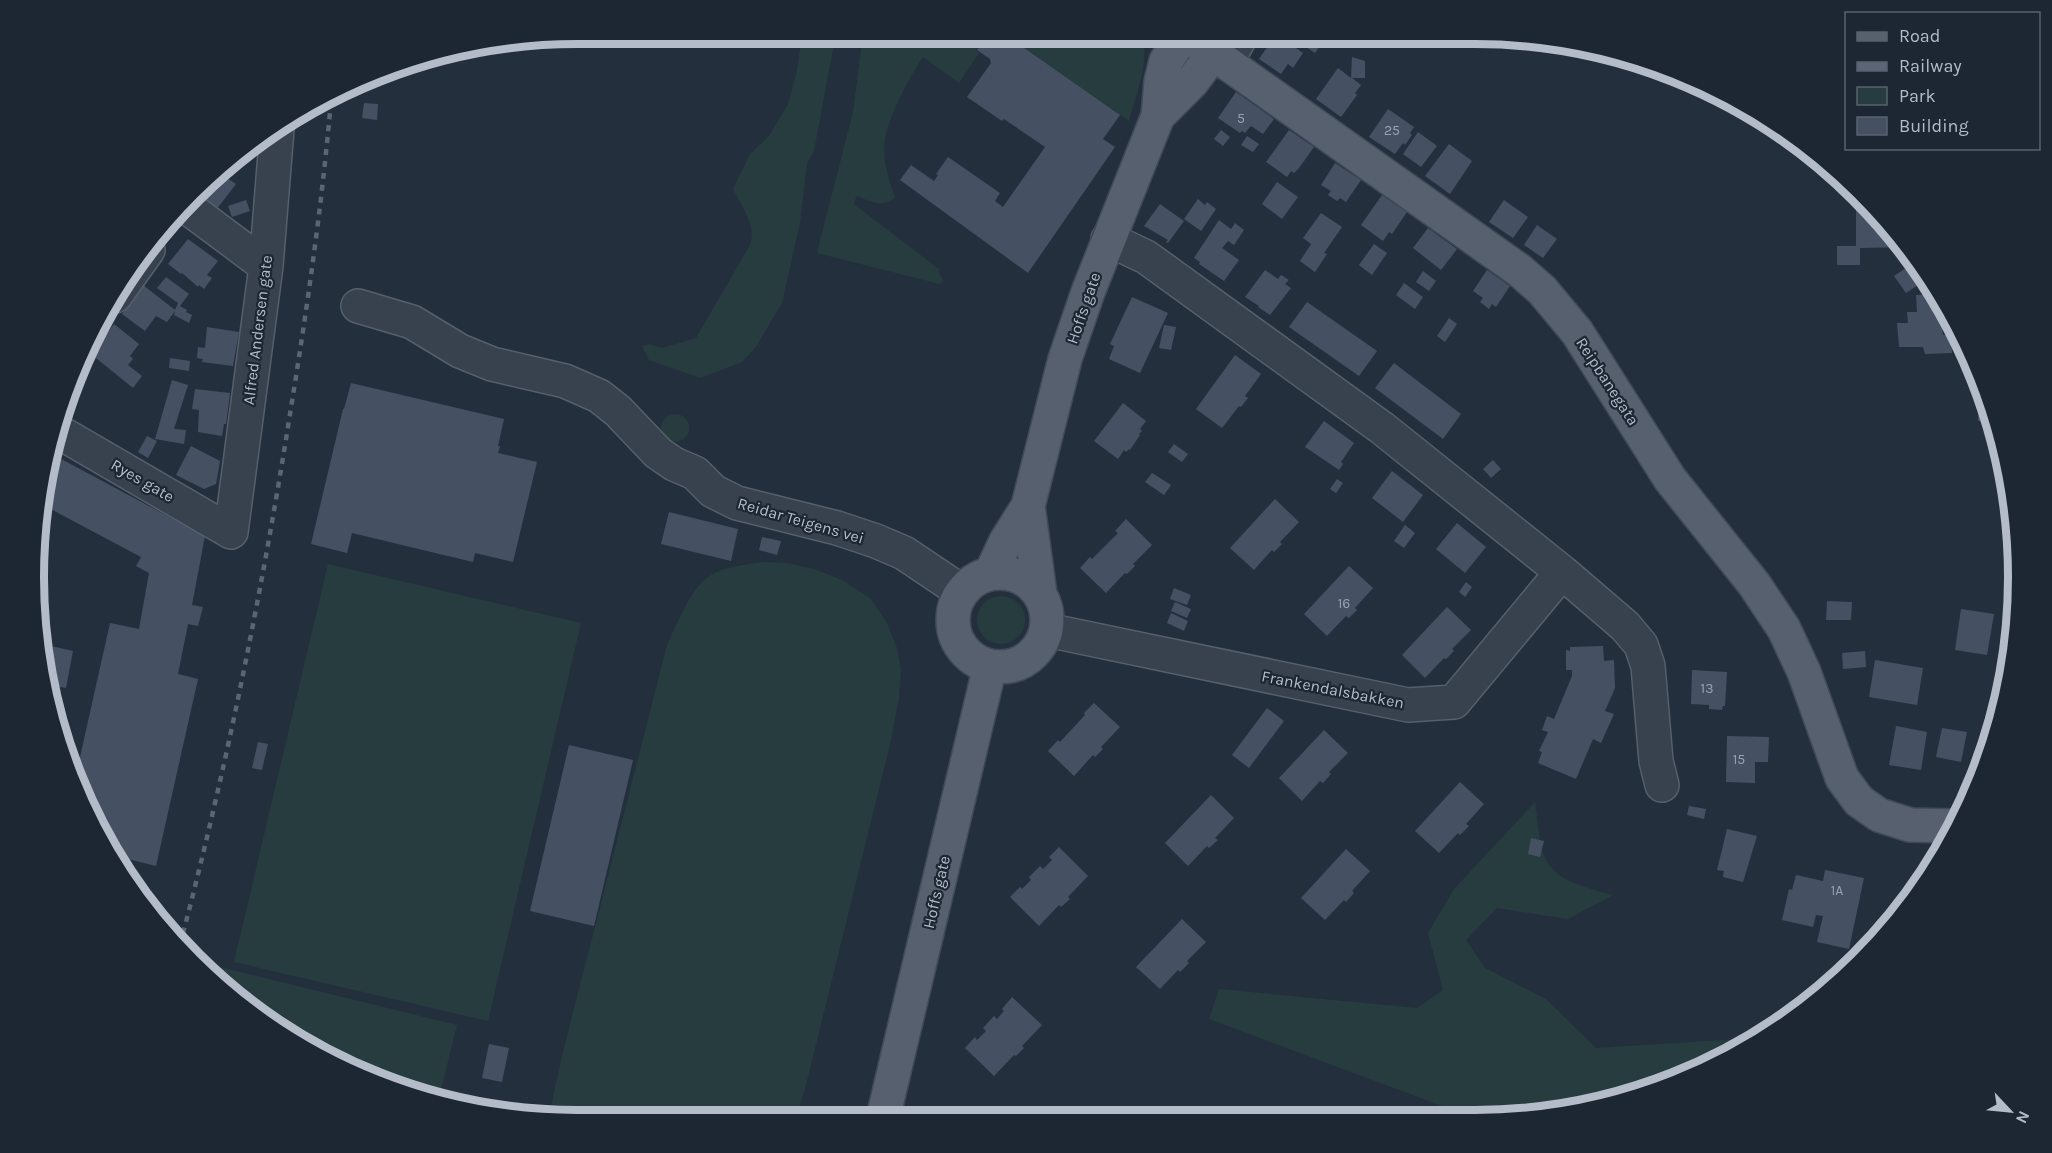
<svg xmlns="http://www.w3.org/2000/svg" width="2052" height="1153" font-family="Karla,sans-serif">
<rect width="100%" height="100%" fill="#242f3e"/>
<path fill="#263c3f" d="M802,33H836L814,151L807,164L800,223L782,303L756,347L742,362L700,378L649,360L642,346L649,344L662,348L696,338L750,245C757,226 741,205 733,189L750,154L769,136L788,104L797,71Z
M863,33L989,34L976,50L979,53L959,83L923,57C909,77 882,127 884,152C885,167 890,183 895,198C882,208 871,202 857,196L854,202L855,205L939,269V273L943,280L940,284L817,253L853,112Z
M1006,34H1142C1150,62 1136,94 1129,121L1005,35Z
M661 428a14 14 0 1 1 28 0a14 14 0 1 1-28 0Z
M763,562L787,563L814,569L842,580L870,598L886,621L897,648L901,671L899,698L890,745L805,1089L796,1118L550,1119L553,1096L565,1044L667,645C677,624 689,591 708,577C723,566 745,565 763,562Z
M328,564L581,623L488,1021L234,962Z
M977 620a24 24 0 1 1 48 0a24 24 0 1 1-48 0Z
M1535,802C1538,820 1538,841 1545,858C1557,883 1589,888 1613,895L1568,919L1497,908L1466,940L1485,968L1546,999L1596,1048L1757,1038L1651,1091L1546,1115L1469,1116L1209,1019L1219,989L1417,1008L1443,990L1428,933L1454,889Z
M220,967L457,1025L438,1102L304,1047L218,976Z"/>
<path fill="#455162" d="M598,33L581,45L571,34L576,33Z
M989,34H994L1004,40L1007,36L1120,115L1103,139L1115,147L1028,273L900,180L911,165L934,181L938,175L936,174L948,157L1000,193L995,201L1003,207L1045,147L1004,119L1002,121L967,97L991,63L990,59L977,50Z
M1276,34L1303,53L1293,68L1288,64L1281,74L1259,59Z
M1315,34H1328L1315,53L1306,47Z
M1352,57L1365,61V78H1352L1361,85L1355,93L1357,95L1341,117L1316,99L1338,68L1351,78Z
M1236,92L1274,119L1263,134L1251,126L1245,133L1242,131L1240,133L1218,118Z
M364,103L378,104L377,120L362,118Z
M1388,109L1414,127L1410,133L1412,135L1405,145L1403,143L1395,154L1369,137Z
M1221,130L1230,137L1223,146L1214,139Z
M1289,130L1314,147L1299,168L1294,173L1291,171L1287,177L1266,162Z
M1418,132L1437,146L1421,167L1403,154Z
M1247,136L1259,144L1253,152L1241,145Z
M249,143L256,144L255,157L236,155Z
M1449,144L1472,161L1450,194L1425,176Z
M1335,163L1361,180L1346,202L1340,198L1337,201L1328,195L1331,191L1321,185Z
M220,173L236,184L216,210L198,196Z
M1277,182L1298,197L1282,219L1262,204Z
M1382,195L1407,212L1392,234L1389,232L1383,241L1361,225Z
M1198,199L1205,205L1207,202L1216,209L1201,231L1184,219Z
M246,200L250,211L232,217L228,206Z
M1504,200L1528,217L1513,238L1489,222Z
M1856,203H1867L1908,247L1860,248V265H1837V246H1856Z
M1160,204L1184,221L1168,243L1166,242L1168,240L1144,226Z
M1321,213L1342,227L1324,253L1327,254L1315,272L1300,261L1311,244L1303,238Z
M1219,220L1231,229L1235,223L1244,230L1234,245L1228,241L1222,248L1239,260L1224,281L1199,264L1200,262L1194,258Z
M1537,225L1557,239L1543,258L1524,245Z
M1428,228L1457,249L1441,270L1413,248Z
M188,239L218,261L207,275L212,278L204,289L199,285L198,287L182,273L181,274L168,264Z
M1374,244L1387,253L1372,275L1359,265Z
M1916,261L1927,279L1906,293L1894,276Z
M1265,270L1278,279L1281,275L1289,280L1285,284L1291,288L1270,315L1258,307L1259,306L1245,297Z
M1487,270L1510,286L1496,307L1492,304L1489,309L1480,302L1483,298L1473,291Z
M1423,271L1436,281L1429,291L1416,282Z
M166,277L189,294L180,306L187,310L186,312L192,315L189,323L174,315L175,311L167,322L156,316L145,331L122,314L143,285L175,310L178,303L157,288Z
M1404,283L1423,297L1415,309L1396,295Z
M1937,294L1946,309V317H1942L1943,335H1951L1952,353L1925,354L1923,347H1899L1897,323H1908L1907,312H1917L1916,295Z
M1132,297L1168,313L1140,373L1109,359L1114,346L1110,344Z
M1307,302L1377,351L1359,376L1289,327Z
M1449,318L1457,324L1445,342L1437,336Z
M114,324L139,344L130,356L133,359L128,365L142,376L133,388L91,354Z
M1164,325L1176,327L1171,350L1159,348Z
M207,327L239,332L233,366L202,362L203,359L197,358L198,347L205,348Z
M1235,355L1261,374L1245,396L1248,398L1241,407L1239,406L1222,428L1196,409Z
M170,358L190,361L189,371L169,368Z
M1394,363L1461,414L1443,439L1375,388Z
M172,380L188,385L174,429L186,430L184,444L155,439Z
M351,383L504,419L498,446H500L498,453L537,462L513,562L475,553L473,562L352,533L347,553L311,544L343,409H344Z
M195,389L230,393L226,424H224L222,436L198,432L199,410L192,409Z
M1978,393H1984L1995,421H1978Z
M1123,403L1146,421L1140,429L1142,431L1139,434L1140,435L1130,450L1129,449L1126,452L1124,450L1118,459L1094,441Z
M1324,421L1354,443L1341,462L1343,464L1339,470L1305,447Z
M147,436L157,441L148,458L138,452Z
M1174,444L1188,454L1182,462L1168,452Z
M191,446L220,461L216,484L204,489L176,475Z
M50,453L205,536L192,605L203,607L198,626L188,624L178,674L198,679L156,866L120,857L74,784L110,623L139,629L149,573L136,566L141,557L45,506Z
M1493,460L1501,469L1491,478L1483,469Z
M1392,471L1423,495L1403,522L1372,498Z
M1152,473L1171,485L1164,495L1145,482Z
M1337,479L1343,483L1336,493L1330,489Z
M1275,499L1299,522L1280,542L1282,544L1274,552L1272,550L1254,570L1230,548Z
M669,512L738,529L731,561L661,544Z
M1126,519L1152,545L1133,564L1135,566L1127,574L1125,573L1106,593L1080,568L1090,557L1092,559L1118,533L1115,531Z
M1457,523L1486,547L1465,573L1436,549Z
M1405,525L1415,533L1404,548L1394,541Z
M762,537L781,541L777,555L759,550Z
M1349,566L1373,588L1355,608L1357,610L1349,618L1346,616L1327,636L1304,614Z
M1466,582L1472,587L1465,597L1459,592Z
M1174,588L1191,595L1187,605L1170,599Z
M1827,601L1852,602L1851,620H1826Z
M1175,602L1191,609L1187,618L1171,611Z
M1447,607L1471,630L1452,649L1454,651L1446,659L1444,658L1425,678L1402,655Z
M1961,609L1994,614L1987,655L1955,650Z
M1171,613L1188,621L1184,631L1167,623Z
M42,644L73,651L66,688L51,685Z
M1603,646L1604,661L1614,660L1615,688L1605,711L1614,714L1601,743L1593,739L1576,779L1538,763L1542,752L1539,751L1548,732L1542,730L1547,716L1554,719L1572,676V670H1566V650L1570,651V647Z
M1865,651L1866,667L1843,669L1842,653Z
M1875,660L1923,668L1917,705L1869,697Z
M1692,670L1727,672L1725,706H1723L1722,710L1709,709V705L1691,704Z
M1094,703L1120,727L1101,747L1103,749L1095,757L1093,755L1074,776L1048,751L1058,740L1060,742L1085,715L1084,713Z
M1267,708L1284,721L1249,768L1232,755Z
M1896,726L1927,732L1921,770L1889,765Z
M1942,728L1967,732L1961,762L1936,757Z
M1324,730L1348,753L1329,772L1331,774L1323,783L1320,781L1302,801L1279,778Z
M1727,736L1769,737L1768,762H1755V783L1726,782Z
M258,742L268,744L262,770L252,768Z
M569,745L633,760L594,926L530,911Z
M1460,782L1484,804L1466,824L1469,826L1460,835L1458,833L1439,853L1415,831Z
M1211,795L1234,818L1215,838L1218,840L1209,848L1207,846L1188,866L1165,843Z
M1689,806L1706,809L1704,819L1687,815Z
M1727,829L1757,836L1743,882L1723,877L1724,871L1717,870Z
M1531,838L1544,841L1540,857L1528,854Z
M1059,847L1088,876L1068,897L1070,899L1061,907L1059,905L1039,926L1010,897L1020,887L1022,889L1031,880L1029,877L1040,866L1043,869L1052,860L1049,857Z
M1346,849L1370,871L1352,891L1354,893L1346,902L1344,900L1325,920L1301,898Z
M1825,870L1864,878L1849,949L1817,942L1823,916L1816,915L1813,927L1782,920L1789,889L1792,890L1796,875L1823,881Z
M1182,919L1206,942L1187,961L1189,963L1180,972L1178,970L1160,989L1136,967Z
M1012,997L1042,1025L1022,1046L1024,1048L1016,1056L1014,1055L994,1076L965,1048L975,1037L977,1040L986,1031L983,1028L994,1016L997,1019L1004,1011L1002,1009Z
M489,1044L509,1048L502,1082L482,1078Z"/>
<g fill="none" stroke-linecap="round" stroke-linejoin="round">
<defs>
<path id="minor" d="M1226,63L1242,34
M187,207L266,266
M1108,239L1146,257L1382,428L1562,572L1625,626L1641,645L1648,666L1656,761L1662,785
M115,296L148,250
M358,306L412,322L460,351L492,364L565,381L599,396L618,411L658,453L674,464L695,473L713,491L737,503L837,528L876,541L904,553L962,592
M54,429L231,532L266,266L277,129
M1047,630L1408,705L1454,702L1562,572"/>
<path id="major" d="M1186,34L1519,270L1542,290L1577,332L1670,479L1754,584L1784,629L1804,672L1842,778L1859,801L1879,815L1910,825L1956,826
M1158,116L1192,82L1213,54
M1028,506L1040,594
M991,573L1006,541L1028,506L1065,359L1088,292L1158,116L1161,81L1166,61L1184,34
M953 620a47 47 0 1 1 94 0a47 47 0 1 1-94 0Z
M883,1118L990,666"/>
</defs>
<use href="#minor" stroke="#565f6c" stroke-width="36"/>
<use href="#major" stroke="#414a57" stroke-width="36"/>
<use href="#minor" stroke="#38414e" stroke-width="33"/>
<use href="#major" stroke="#56606e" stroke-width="33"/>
<path stroke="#5a6575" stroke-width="4.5" stroke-dasharray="6 6" stroke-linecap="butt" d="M180,945C226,770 262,592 290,414C307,309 322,205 331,100"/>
</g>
<g text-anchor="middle" stroke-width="4.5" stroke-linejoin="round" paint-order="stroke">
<g font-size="14" fill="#98a1af">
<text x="1241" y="123">5</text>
<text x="1392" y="135">25</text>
<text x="1344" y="608">16</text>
<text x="1707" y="693">13</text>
<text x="1739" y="764">15</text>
<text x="1837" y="895">1A</text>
</g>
<g font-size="16" fill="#b4bcc9" stroke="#1d2633">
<text transform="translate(1083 308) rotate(-71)" y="6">Hoffs gate</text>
<text transform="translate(257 330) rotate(-83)" y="6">Alfred Andersen gate</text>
<text transform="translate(1608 381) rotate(57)" y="6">Reipbanegata</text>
<text transform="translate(143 480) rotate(30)" y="6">Ryes gate</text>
<text transform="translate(801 520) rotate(16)" y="6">Reidar Teigens vei</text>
<text transform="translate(1333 689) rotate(11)" y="6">Frankendalsbakken</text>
<text transform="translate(936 892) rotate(-77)" y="6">Hoffs gate</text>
</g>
</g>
<path d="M0 0H2052V1153H0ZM577 44H1475A533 533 0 0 1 2008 577V577A533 533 0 0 1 1475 1110H577A533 533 0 0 1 44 577V577A533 533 0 0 1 577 44Z" fill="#1d2633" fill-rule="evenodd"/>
<path fill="none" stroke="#b4bcc9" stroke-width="8" d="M577 44H1475A533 533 0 0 1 2008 577V577A533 533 0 0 1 1475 1110H577A533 533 0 0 1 44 577V577A533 533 0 0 1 577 44Z"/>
<rect x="1845" y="12" width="195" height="138" fill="#1d2633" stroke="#59626f" stroke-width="1.5"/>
<rect x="1857" y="32" width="30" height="9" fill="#56606e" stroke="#59626f" stroke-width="1.5"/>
<text x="1899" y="42" font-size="18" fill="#b4bcc9">Road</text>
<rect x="1857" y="62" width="30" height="9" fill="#5a6575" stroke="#59626f" stroke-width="1.5"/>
<text x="1899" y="72" font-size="18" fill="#b4bcc9">Railway</text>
<rect x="1857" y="87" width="30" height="18" fill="#263c3f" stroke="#59626f" stroke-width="1.5"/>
<text x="1899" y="102" font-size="18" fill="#b4bcc9">Park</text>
<rect x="1857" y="117" width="30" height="18" fill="#455162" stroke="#59626f" stroke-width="1.5"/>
<text x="1899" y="132" font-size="18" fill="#b4bcc9">Building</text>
<g transform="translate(2010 1111) rotate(116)" stroke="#1d2633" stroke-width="4.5" paint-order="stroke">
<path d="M0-4.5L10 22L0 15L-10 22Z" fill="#b4bcc9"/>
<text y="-9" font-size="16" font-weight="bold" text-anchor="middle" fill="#b4bcc9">N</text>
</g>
</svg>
